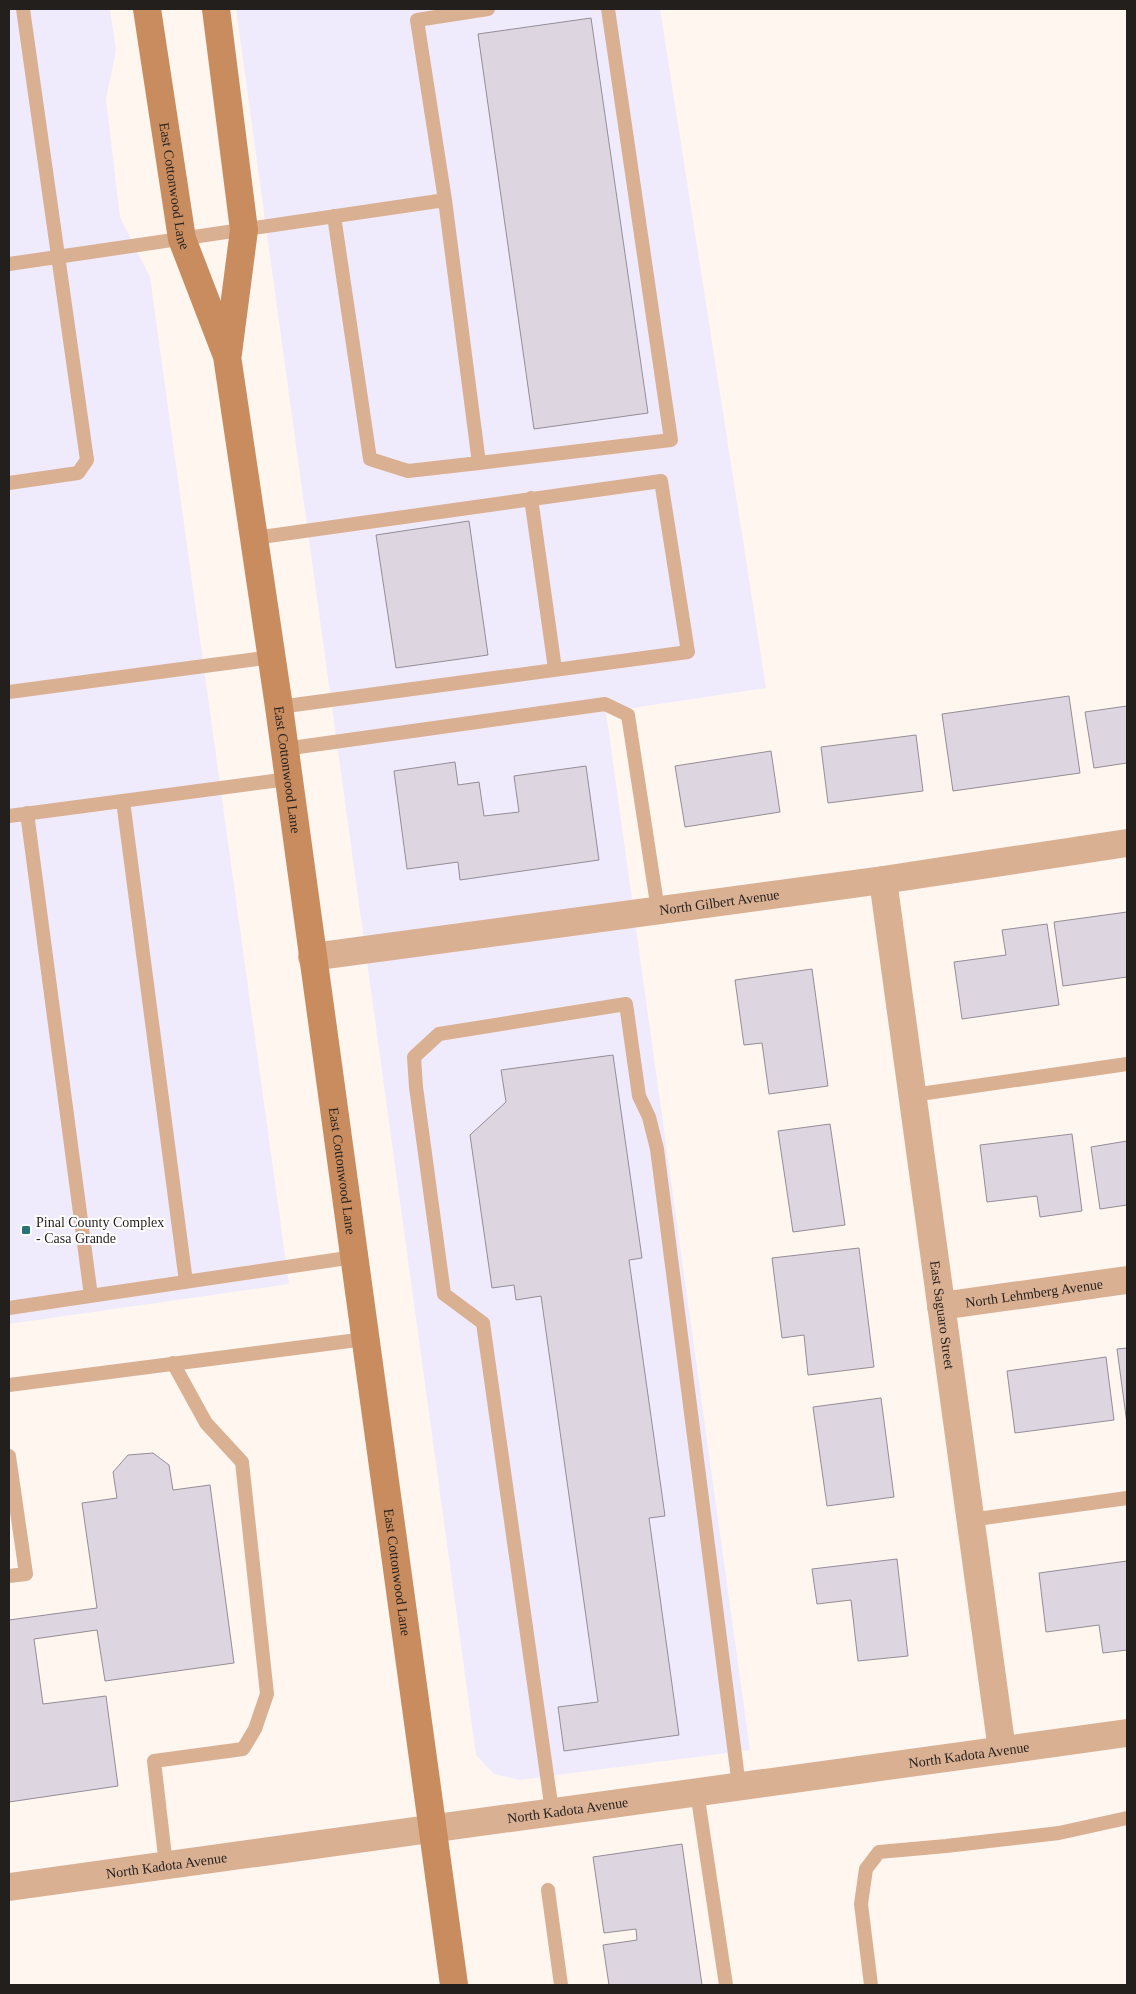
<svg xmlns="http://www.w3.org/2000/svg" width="1136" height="1994" font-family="Georgia,serif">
<rect width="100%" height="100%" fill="#fff6f0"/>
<path fill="#f0ebfc" d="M9,9H110L116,51L106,99L120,217L150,277L289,1284L9,1324Z
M236,9H660L766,688L606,712L750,1750L519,1780L494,1774L476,1755Z"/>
<path fill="#ddd6e0" stroke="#948d96" d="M591,18L648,413L534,429L478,34Z
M469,521L488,655L396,668L376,535Z
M1069,696L1080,773L953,791L942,714Z
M1127,706V763L1094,768L1085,712Z
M916,735L923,791L828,803L821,747Z
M771,751L780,812L685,827L675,766Z
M455,762L458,785L479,782L484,816L519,812L514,776L586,766L599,860L460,880L458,862L407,869L394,771Z
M1127,912V977L1063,986L1054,922Z
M1047,924L1059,1005L962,1019L954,962L1006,955L1002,930Z
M812,969L828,1086L769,1094L762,1043L744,1045L735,980Z
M613,1055L642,1258L629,1260L665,1516L649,1518L679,1735L564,1751L558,1707L598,1702L541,1296L516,1300L514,1285L492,1288L470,1135L506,1102L501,1070Z
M830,1124L845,1225L793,1232L778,1131Z
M1072,1134L1082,1211L1040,1217L1037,1196L987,1202L980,1145Z
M1127,1141V1205L1100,1209L1091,1147Z
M859,1248L874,1367L808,1375L804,1335L782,1338L772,1258Z
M1127,1348V1424L1117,1349Z
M1106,1357L1114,1420L1015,1433L1007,1371Z
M881,1398L894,1497L827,1506L813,1407Z
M153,1453L169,1465L173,1490L210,1485L234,1663L105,1681L97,1630L34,1639L43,1704L106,1696L118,1786L9,1802V1620L97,1608L82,1503L117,1498L113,1472L128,1455Z
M897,1559L908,1656L858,1661L851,1600L817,1604L812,1569Z
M1127,1561V1650L1103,1653L1099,1625L1046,1632L1039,1573Z
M682,1844L702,1985H609L603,1945L637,1940L636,1929L604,1933L593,1857Z"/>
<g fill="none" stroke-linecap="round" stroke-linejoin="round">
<path stroke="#dab093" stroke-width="14" d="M488,9L417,20L445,200L479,463L671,440L608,9
M334,216L370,459L408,471L479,463
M9,264L445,200
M9,483L78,473L87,460L23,9
M531,498L555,669
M254,538L661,481L688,652L279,707
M9,692L272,657
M284,749L605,704L628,715L658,910
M123,801L186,1282
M27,813L91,1296
M9,816L288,779
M913,1095L1127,1064
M9,1308L354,1257
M9,1385L365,1339
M9,1456L26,1574L9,1576
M970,1520L1127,1498
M697,1792L726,1985
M552,1811L483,1323L444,1294L416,1087L414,1057L439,1034L626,1004L639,1096L649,1117L657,1149L739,1786
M166,1865L154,1761L243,1749L255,1729L267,1694L242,1462L206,1423L173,1363
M548,1890L561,1985
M871,1985L861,1904L866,1869L879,1852L946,1846L1059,1833L1127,1818"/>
<g stroke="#dab093" stroke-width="28">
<path id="s1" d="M883,880L1002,1750"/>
<path id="s2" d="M312,957L883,880L1127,843"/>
<path id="s3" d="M941,1306L1127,1280"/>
<path id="s4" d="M9,1887L1127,1733"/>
</g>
<g stroke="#c98c5f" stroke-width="28">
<path id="s5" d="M147,9L182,239L227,356L279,707L454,1985"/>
<path d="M216,9L244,230L228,353"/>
</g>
</g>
<rect fill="#297377" stroke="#fff" stroke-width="2" x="21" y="1225" width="10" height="10" rx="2.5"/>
<g text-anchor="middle" stroke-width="4" stroke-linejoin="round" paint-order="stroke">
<g font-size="14" fill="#231f1d" stroke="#fff">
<text dy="5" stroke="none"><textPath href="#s5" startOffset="179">East Cottonwood Lane</textPath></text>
<text dy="5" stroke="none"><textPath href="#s5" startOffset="776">East Cottonwood Lane</textPath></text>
<text dy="5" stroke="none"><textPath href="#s2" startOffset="411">North Gilbert Avenue</textPath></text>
<text dy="5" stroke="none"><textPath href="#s5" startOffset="1181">East Cottonwood Lane</textPath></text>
<text dy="5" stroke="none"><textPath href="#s3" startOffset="94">North Lehmberg Avenue</textPath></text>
<text dy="5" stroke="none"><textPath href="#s1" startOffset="439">East Saguaro Street</textPath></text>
<text dy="5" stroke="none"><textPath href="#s5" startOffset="1586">East Cottonwood Lane</textPath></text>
<text dy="5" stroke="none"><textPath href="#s4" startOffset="969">North Kadota Avenue</textPath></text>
<text dy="5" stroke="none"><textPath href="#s4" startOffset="564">North Kadota Avenue</textPath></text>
<text dy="5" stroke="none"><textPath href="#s4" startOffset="159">North Kadota Avenue</textPath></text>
</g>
<g font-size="14" fill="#231f1d" stroke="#fff" text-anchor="start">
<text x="36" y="1227">Pinal County Complex<tspan x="36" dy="16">- Casa Grande</tspan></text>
</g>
</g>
<rect width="1136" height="1994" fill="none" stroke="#231f1d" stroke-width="20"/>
</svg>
